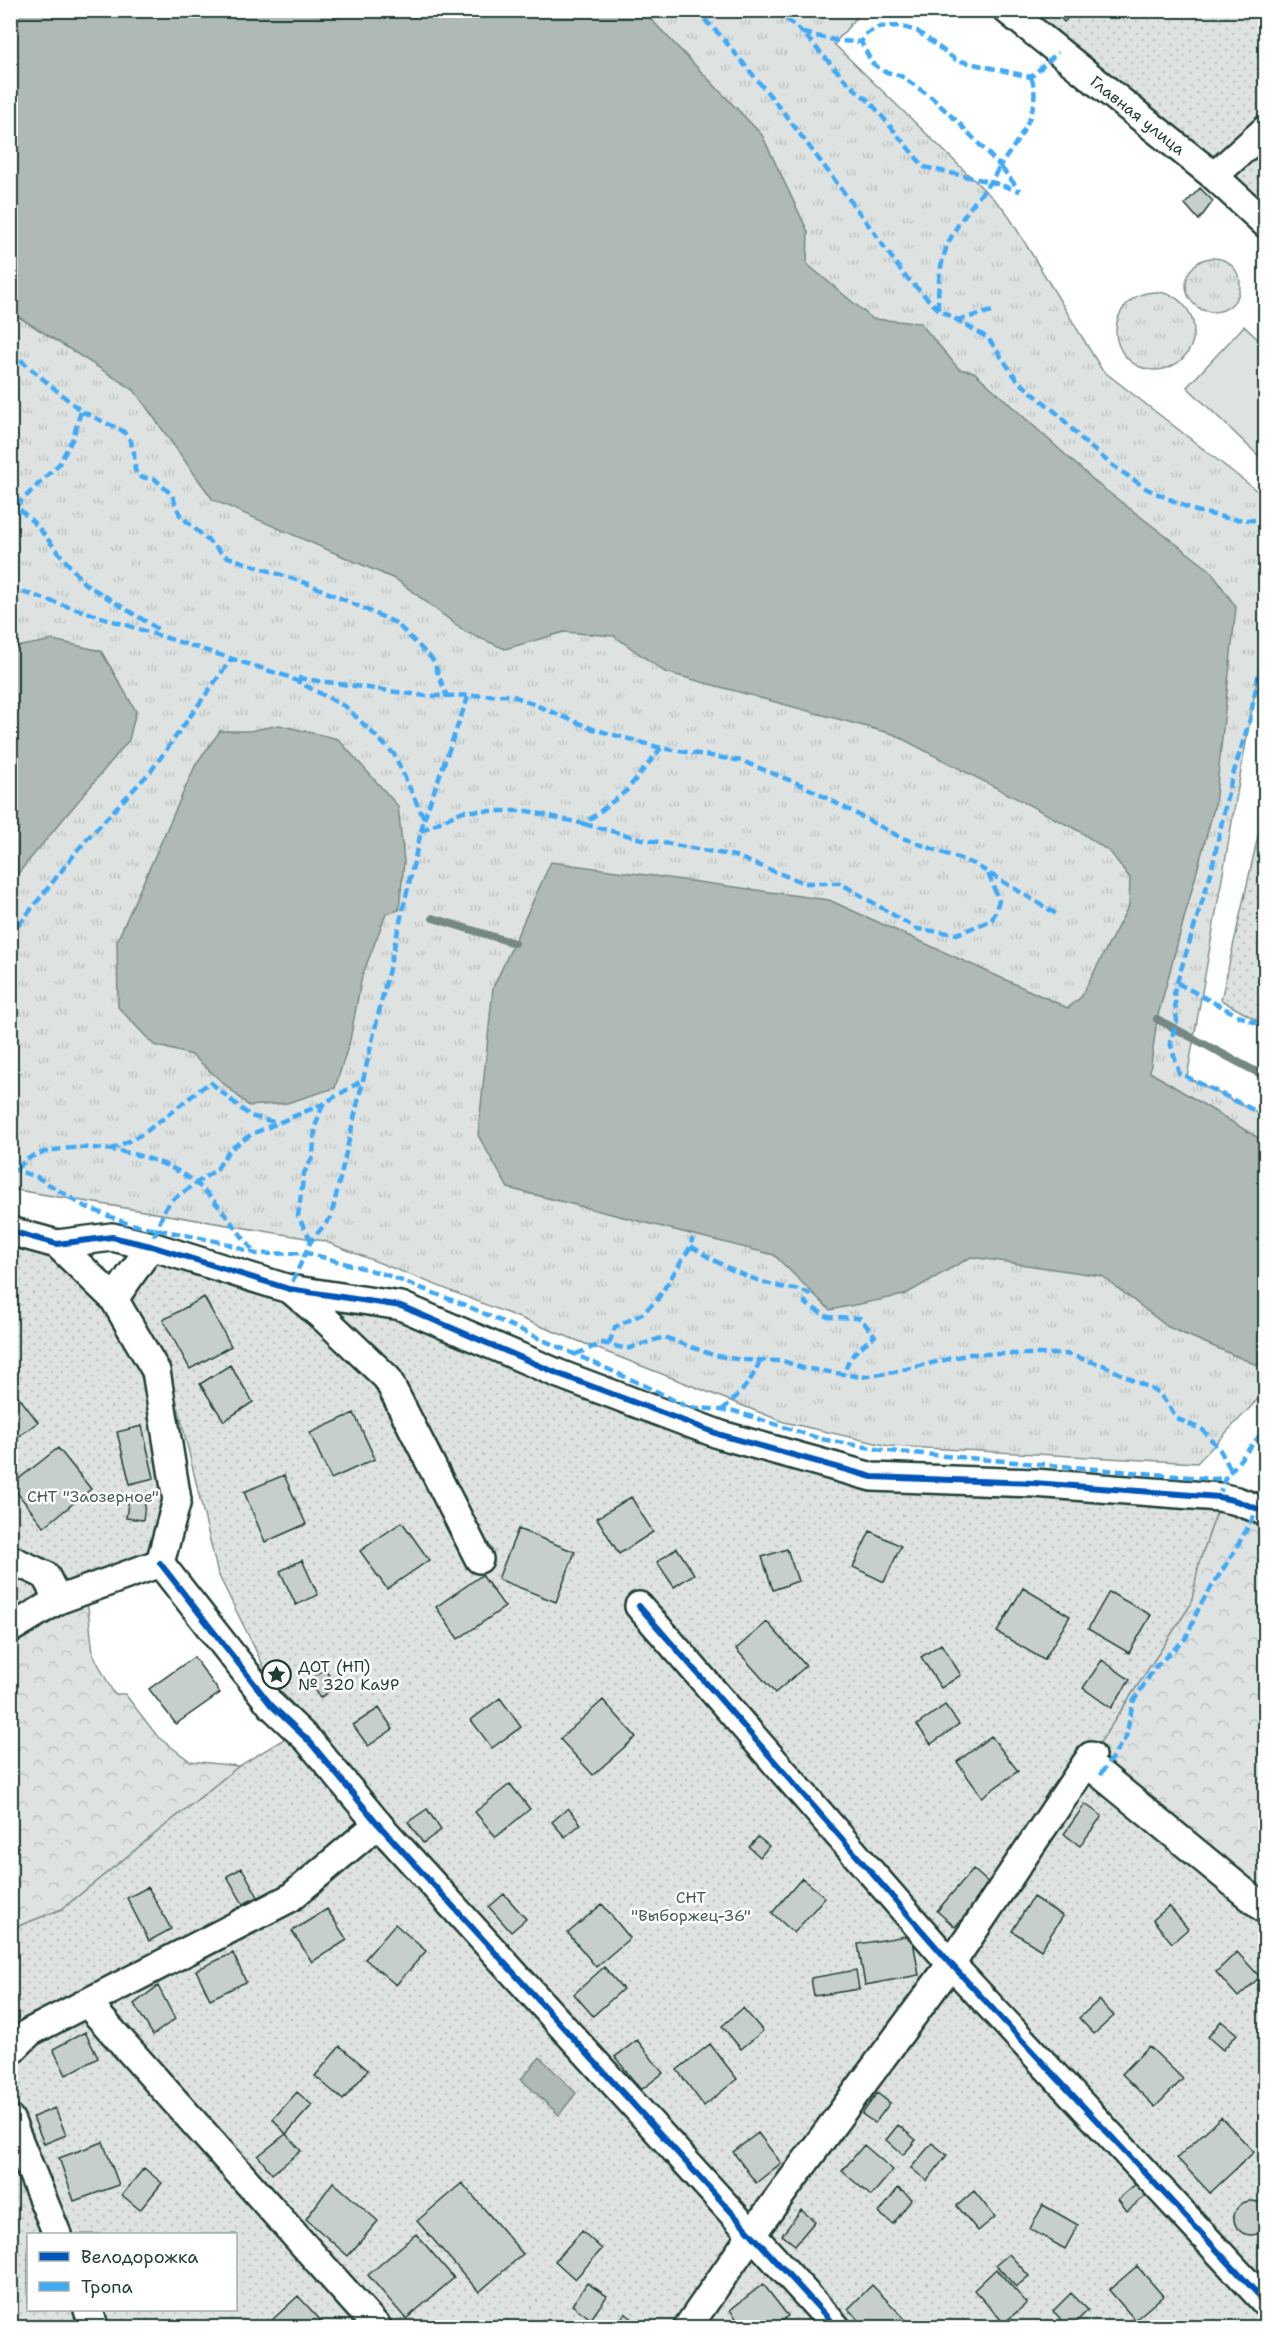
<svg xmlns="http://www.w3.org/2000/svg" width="1276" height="2338" font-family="'Shantell Sans',sans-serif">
<defs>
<pattern id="forest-crowns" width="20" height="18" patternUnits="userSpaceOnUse" patternTransform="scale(1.5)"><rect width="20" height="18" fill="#dee3e2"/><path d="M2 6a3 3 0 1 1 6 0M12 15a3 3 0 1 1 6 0" fill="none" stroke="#bec4c2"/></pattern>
<pattern id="park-tufts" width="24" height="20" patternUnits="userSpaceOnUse" patternTransform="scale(1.5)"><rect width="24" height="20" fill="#dee3e2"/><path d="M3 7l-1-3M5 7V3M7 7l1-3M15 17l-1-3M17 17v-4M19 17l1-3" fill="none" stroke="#bec4c2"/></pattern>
<pattern id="garden-dots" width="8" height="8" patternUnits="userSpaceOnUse" patternTransform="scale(1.5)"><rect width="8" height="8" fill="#dee3e2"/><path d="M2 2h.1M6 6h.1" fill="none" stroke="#bec4c2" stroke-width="1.8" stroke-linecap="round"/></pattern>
</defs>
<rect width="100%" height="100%" fill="#fff"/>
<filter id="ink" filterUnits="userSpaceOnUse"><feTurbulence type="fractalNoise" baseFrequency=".0167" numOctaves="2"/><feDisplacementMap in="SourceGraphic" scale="12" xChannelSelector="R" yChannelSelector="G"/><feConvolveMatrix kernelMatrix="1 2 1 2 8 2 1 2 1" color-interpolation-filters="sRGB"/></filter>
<g filter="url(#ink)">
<path fill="#dee3e2" stroke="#7e908b" stroke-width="1.5" d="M1244,326L1265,346V462L1187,387Z"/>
<path fill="url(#forest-crowns)" stroke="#7e908b" stroke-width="1.5" d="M1219,1505L1263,1524L1266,1527L1265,1910L1091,1756L1191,1604L1199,1563Z
M86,1589L93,1654L114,1694H125L158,1737L190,1761L239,1766L62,1909L11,1929V1629Z"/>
<path fill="url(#park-tufts)" stroke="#7e908b" stroke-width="1.5" d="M11,11H862L834,44L1005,210L1102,370L1265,497V635L1187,1077L1265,1117V1392L1197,1463L889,1446L784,1422L324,1241L11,1189Z
M1186 285a27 27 0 1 1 54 0a27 27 0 1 1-54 0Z
M1116 331a39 39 0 1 1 78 0a39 39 0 1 1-78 0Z"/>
<path fill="url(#garden-dots)" stroke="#7e908b" stroke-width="1.5" fill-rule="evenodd" d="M1007,11H1265V224Z
M1265,805V1025L1221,1000Z
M10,1231L57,1244L156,1371L177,1500L160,1563L10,1629Z
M157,1248L353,1296L872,1477L1219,1505L1199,1563L1191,1604L1091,1756L1265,1910V2327L11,2328V1929L62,1909L239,1766L311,1723L271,1681L218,1574L179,1411L117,1295ZM28,2234H236V2310H28Z"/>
<path fill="#afbab7" stroke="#758883" stroke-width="1.5" d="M10,11H643L762,135L808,232L807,264L873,319L920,323L959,369L974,372L1099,485L1210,570L1236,607L1215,804L1157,1019L1150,1072L1265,1142L1266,1357L1257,1365L1168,1327L1102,1276L971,1257L904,1295L830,1310L774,1255L508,1188L478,1135L493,988L551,862L829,900L1068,1008L1081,997L1129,905L1130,878L1111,853L1079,831L893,734L665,672L614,636L564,632L505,649L466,632L397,580L213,500L134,390L11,312Z
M53,640L101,651L136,711L129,740L11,882V648Z
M279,725L338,739L398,806L404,862L399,910L386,914L362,976L350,1040L335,1088L287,1103L249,1106L192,1055L154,1045L118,1007L117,941L196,764L220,731H250Z
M540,2057L576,2093L559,2115L521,2079Z"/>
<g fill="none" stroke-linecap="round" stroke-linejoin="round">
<path stroke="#758883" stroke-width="8" d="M433,918L514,943
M1157,1019L1266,1077"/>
</g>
<path fill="#c7cfcc" stroke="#1f3d34" stroke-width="1.5" d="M1053,10H1076L1064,22Z
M1200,188L1213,201L1199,220L1185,204Z
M204,1297L231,1346L190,1369L163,1320Z
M230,1365L253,1402L224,1421L200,1384Z
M15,1392L38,1422L10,1443V1395Z
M354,1413L375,1459L331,1479L310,1433Z
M142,1426L154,1478L130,1484L117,1432Z
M58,1448L91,1489L44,1527L11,1485Z
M284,1475L306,1524L265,1542L244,1492Z
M129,1495L146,1497L143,1520L126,1518Z
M631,1497L653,1532L619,1554L597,1518Z
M402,1522L429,1560L387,1589L360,1551Z
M518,1529L575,1552L556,1602L498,1579Z
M870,1531L901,1546L884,1582L853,1567Z
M677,1548L694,1574L674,1587L657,1562Z
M787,1549L798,1581L773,1590L762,1557Z
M302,1560L318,1595L296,1605L280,1571Z
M482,1575L505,1607L458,1639L436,1607Z
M1023,1588L1070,1616L1044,1660L997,1632Z
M1109,1592L1151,1615L1129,1653L1088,1629Z
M767,1622L806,1666L775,1693L736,1649Z
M941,1644L961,1675L941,1688L921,1657Z
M194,1657L220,1693L176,1724L149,1689Z
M1102,1660L1130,1680L1111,1708L1083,1688Z
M325,1669L336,1686L320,1698L308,1681Z
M500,1698L521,1727L492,1748L471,1720Z
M603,1700L636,1737L593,1775L560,1739Z
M945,1705L959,1724L931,1744L917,1725Z
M379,1708L393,1729L368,1746L353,1725Z
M991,1736L1018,1771L982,1797L957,1762Z
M510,1784L530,1809L496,1837L475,1812Z
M1085,1804L1102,1816L1080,1846L1064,1834Z
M568,1808L581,1824L565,1837L552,1822Z
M427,1809L441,1830L423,1843L408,1822Z
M758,1837L769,1846L760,1857L749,1847Z
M242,1868L258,1897L243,1904L227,1876Z
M973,1869L991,1885L955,1927L937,1911Z
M802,1878L825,1897L794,1933L772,1913Z
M148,1887L171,1929L149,1941L127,1898Z
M504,1894L526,1919L511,1932L489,1907Z
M1033,1897L1063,1916L1041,1950L1012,1931Z
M602,1904L630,1938L596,1967L568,1933Z
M1169,1906L1188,1929L1172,1943L1153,1920Z
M327,1909L347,1940L312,1962L292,1931Z
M395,1924L426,1951L396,1985L365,1959Z
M912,1935L919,1975L865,1985L858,1944Z
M1237,1952L1260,1977L1238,1997L1216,1972Z
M233,1953L246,1982L210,1999L196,1970Z
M604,1967L623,1989L593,2016L574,1994Z
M856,1970L859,1989L814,1996L811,1978Z
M158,1986L175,2019L153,2035L134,2004Z
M1099,2000L1114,2016L1094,2034L1079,2018Z
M743,2008L763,2031L741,2049L722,2026Z
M1221,2021L1237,2034L1223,2050L1208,2037Z
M85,2032L98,2058L66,2075L53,2049Z
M637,2040L663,2073L641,2090L615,2057Z
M710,2044L737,2079L704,2106L677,2070Z
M340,2046L368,2070L343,2100L315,2076Z
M1149,2046L1183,2079L1155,2107L1122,2074Z
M297,2092L312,2105L286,2134L273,2119Z
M877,2093L890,2103L875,2123L862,2114Z
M55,2108L66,2135L44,2144L33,2117Z
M1221,2117L1254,2152L1210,2193L1177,2158Z
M898,2125L916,2140L903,2155L886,2140Z
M758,2133L781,2163L756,2183L733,2152Z
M286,2134L301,2151L272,2174L258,2156Z
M103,2142L119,2185L74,2201L59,2158Z
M932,2143L947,2155L927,2181L911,2168Z
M864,2145L893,2170L871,2196L842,2171Z
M144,2168L162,2183L140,2210L122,2195Z
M333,2182L378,2221L348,2256L306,2219Z
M462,2183L523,2254L479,2292L417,2221Z
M1137,2183L1147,2195L1127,2211L1118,2199Z
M898,2188L912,2199L893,2224L879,2213Z
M974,2191L995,2217L978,2231L957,2206Z
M1234 2218a17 17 0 1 1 34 0a17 17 0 1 1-34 0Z
M1043,2205L1078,2225L1065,2249L1030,2229Z
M801,2210L815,2221L795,2245L782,2235Z
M582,2231L602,2249L575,2279L555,2261Z
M416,2234L454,2278L406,2319L368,2275Z
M1009,2254L1029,2276L1016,2287L996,2265Z
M1137,2266L1163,2296L1135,2320L1109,2290Z
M996,2269L1027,2303L1004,2323L974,2290Z
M587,2283L607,2296L591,2319L572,2305Z
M763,2284L788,2316L773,2328H743L730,2310Z
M872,2285L906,2320L898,2328H867L848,2309Z
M1071,2293L1088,2310L1070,2328L1053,2311Z
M298,2296L325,2325L322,2328H279L272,2320Z
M10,2308L22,2328H10Z
M625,2313L644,2328H614Z
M561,2320L572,2328H555Z"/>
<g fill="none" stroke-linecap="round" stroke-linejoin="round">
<defs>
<g id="minor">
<path id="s1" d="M1007,10L1214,176L1266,224"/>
<path d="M1214,176L1266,129"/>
<path d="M10,1231L57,1244L112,1237L151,1246L289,1289L401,1306L559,1374L721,1435L872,1477L1034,1483L1219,1497L1237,1501L1266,1512"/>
<path d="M57,1244L114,1299L156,1371L177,1500L160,1563"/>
<path d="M290,1289L325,1319L387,1378L479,1559"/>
<path d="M114,1299L151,1246"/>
<path d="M10,1559L45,1575L58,1600"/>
<path d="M160,1563L271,1705L309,1741L378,1824L837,2328"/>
<path d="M639,1606L951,1964L1266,2303"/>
<path d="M10,1629L58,1600L160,1563"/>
<path d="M1087,1763L1266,1910"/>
<path d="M87,2003L378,2328"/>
<path d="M10,2052L30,2032L290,1898L378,1824"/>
<path d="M10,2119L57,2234"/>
<path d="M88,2310L95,2328"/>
<path d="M687,2328L752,2234L951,1964L1091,1756"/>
</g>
</defs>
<use href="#minor" stroke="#1f3d34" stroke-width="32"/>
<use href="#minor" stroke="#fff" stroke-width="27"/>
<path stroke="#3fa9f5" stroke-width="4.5" stroke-dasharray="9 4.5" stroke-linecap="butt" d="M695,10L720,35L781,109L873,231L904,275L938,309L988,338L1018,381L1058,414L1083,441L1112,465L1147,489L1196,511L1231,519L1266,521
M776,10L803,33L847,82L871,103L924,167L991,182L1020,191
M803,33L838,41L861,42
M1031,77C1044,109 1017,141 1000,166L959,123L931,97L901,76L883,71L872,63L861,42L866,34L878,27L899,26L917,31L956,60L1031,77L1058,52
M938,309C938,271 941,249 964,216C976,199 990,185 1000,166L1020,191
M957,320L993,311
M10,351L81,411L123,431L130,440L134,453L135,470L140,477L155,479L172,495L180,515L225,556L311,585L396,623L433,660L447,697
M10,500L35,524L84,583L161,631
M16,506L59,464L73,438L81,411
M10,588L289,677L346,707L394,754L424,819L331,1217L311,1241L289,1289
M1266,635L1250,719L1229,788L1211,873L1174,992L1177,1022L1170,1042L1179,1073L1266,1116
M298,678L426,696L511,695L593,729L661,748L742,761L804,786L900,837L974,864L1058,915
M424,819L468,697
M584,824L642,839L735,856L804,883H840L917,929L957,934L992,920L999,901L988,873
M421,831L463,811H528L584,824L626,791L661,748
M10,936L85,841L151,771L232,658
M1177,983L1239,1016L1266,1027
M110,1150L143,1134L210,1082L250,1116L278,1123
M10,1168L37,1177L84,1206L126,1223L225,1243L256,1254L307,1253L384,1274L465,1305L650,1388L687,1407L734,1411L821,1439L888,1451L1212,1479L1225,1478
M17,1168C22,1164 29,1157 35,1155C82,1138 159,1152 197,1184C220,1204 236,1230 256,1254
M154,1236L165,1209L172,1200L217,1169L229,1150L252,1134L323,1104L363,1080
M311,1241L298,1216L304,1173L313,1156L315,1127L323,1104
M691,1246C718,1264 745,1278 777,1286C787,1289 799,1288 809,1294L805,1303L828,1317L860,1318L875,1336C861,1347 847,1355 845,1374
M609,1344L615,1327L642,1314L657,1300L691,1246L692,1238
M576,1354L603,1343L627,1349L664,1337L713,1355L742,1360L783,1361L803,1368L862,1377L894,1372L970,1354H1066L1103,1365L1159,1393L1178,1419L1203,1430L1220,1450L1231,1470
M722,1410C739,1395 752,1382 760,1360
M1219,1497L1225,1478L1266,1428
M1100,1775L1126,1737L1133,1702L1155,1667L1186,1638L1200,1605L1234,1552L1258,1509"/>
<defs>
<path id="cycleway" d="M10,1231L57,1244L112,1237L151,1246L289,1289L401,1306L559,1374L721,1435L872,1477L1034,1483L1219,1497L1237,1501L1266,1512
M160,1563L271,1705L309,1741L378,1824L837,2328
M639,1606L951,1964L1266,2303"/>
</defs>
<use href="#cycleway" stroke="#fff" stroke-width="10"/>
<use href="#cycleway" stroke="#0057b8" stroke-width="6"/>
</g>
</g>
<defs>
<symbol id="sight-ring" viewBox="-11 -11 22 22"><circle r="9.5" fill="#fff" stroke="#1f3d34" stroke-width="1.5"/><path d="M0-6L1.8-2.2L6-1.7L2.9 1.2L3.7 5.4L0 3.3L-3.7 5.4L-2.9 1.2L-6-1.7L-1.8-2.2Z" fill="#1f3d34"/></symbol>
</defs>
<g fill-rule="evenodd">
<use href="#sight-ring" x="260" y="1658" width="33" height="33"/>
</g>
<g text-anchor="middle" stroke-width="5" stroke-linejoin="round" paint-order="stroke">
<g font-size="16" fill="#1f3d34" stroke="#fff">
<text dy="6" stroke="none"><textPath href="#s1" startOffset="168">Главная улица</textPath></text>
</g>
<g font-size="16" fill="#455e57" stroke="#fff">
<text x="93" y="1502">СНТ "Заозерное"</text>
<text x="691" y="1903">СНТ<tspan x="691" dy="18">"Выборжец-36"</tspan></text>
</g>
<g font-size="16" fill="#1f3d34" stroke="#fff" text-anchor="start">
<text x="298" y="1672">ДОТ (НП)<tspan x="298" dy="18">№ 320 КаУР</tspan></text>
</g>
</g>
<rect width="1276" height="2338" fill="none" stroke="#fff" stroke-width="36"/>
<rect x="18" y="18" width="1240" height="2302" fill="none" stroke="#1f3d34" stroke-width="2" filter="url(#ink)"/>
<rect x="27" y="2233" width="210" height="78" fill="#ffffff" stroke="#a5b1ae" stroke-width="1.5"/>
<rect x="39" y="2252" width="30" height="9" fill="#0057b8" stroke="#a5b1ae" stroke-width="1.5"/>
<text x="81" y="2263" font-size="18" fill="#1f3d34">Велодорожка</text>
<rect x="39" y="2282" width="30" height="9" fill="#3fa9f5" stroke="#a5b1ae" stroke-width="1.5"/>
<text x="81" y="2293" font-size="18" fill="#1f3d34">Тропа</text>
</svg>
